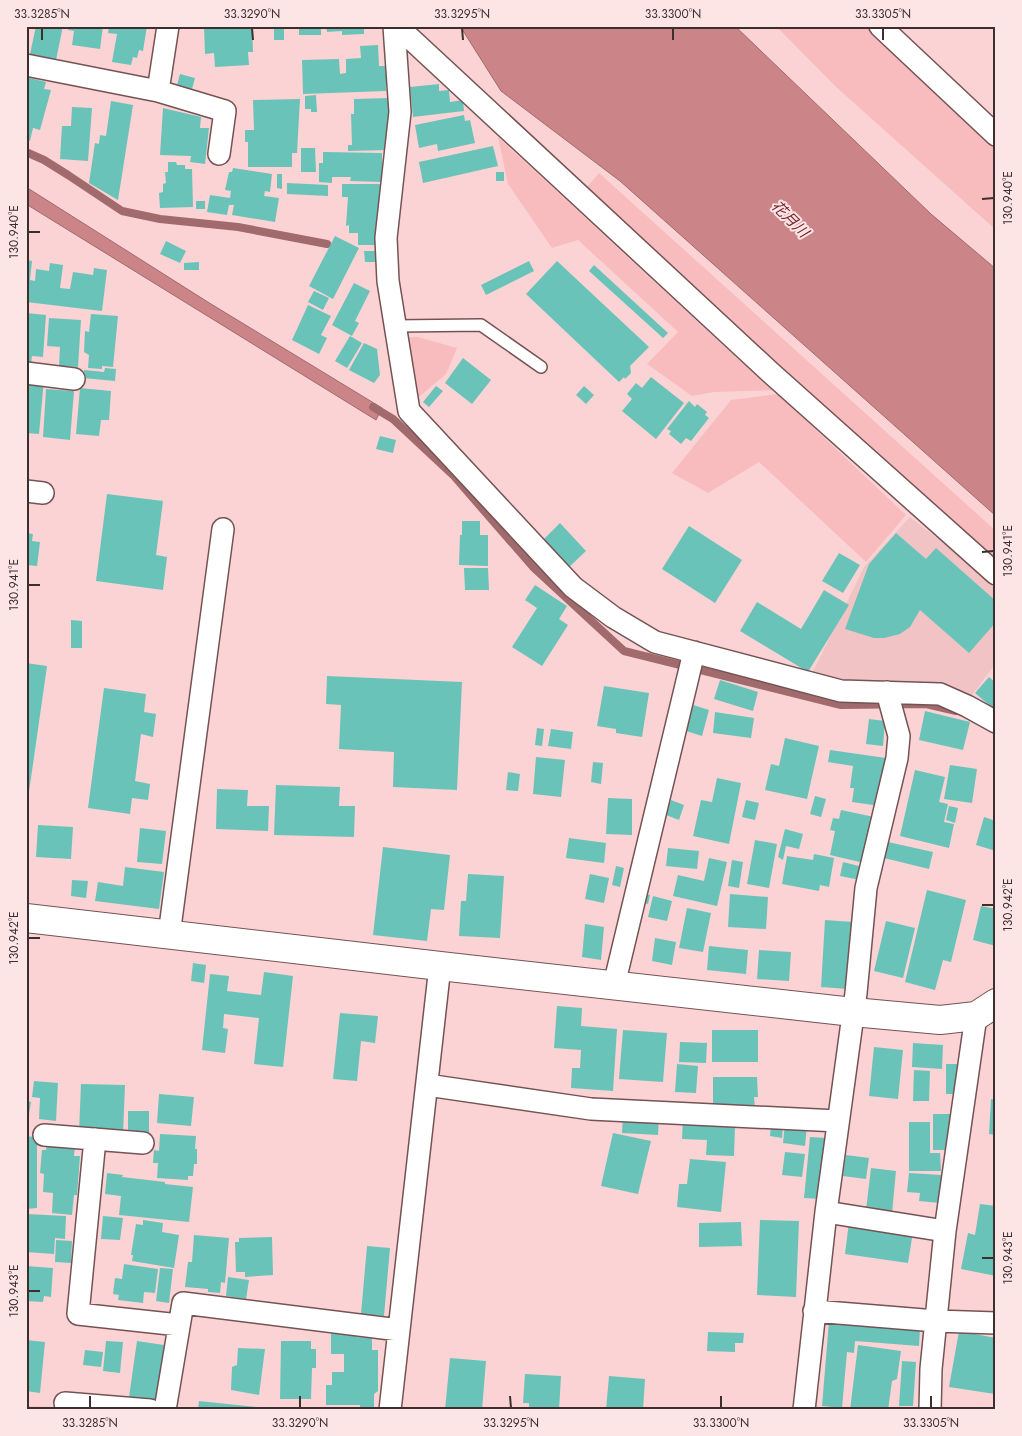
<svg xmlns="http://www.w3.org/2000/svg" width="1022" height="1436" font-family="Jost,'Noto Sans JP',sans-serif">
<rect width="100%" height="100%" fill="#fbd3d4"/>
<path fill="#f2c3c4" d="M910,517L996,584V663L969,699L810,678L864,567Z"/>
<path fill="#f8bcbe" d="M776,26H870L996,147V230L835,86Z
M498,137L740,361L780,390L714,392L692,396L647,364L678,332L578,240L552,248L508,184Z
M599,173L996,531V558L582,193Z
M418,337L457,348L446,374L413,402L399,338Z
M778,394L906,515L866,562L759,462L708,493L672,473L731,400Z
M26,1406L53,1407V1410H26Z"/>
<path fill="#cb8488" stroke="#a16a6d" d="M460,26H735L931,214L996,269V516L620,181L501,91Z
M26,187L211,304L382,408L376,420L26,204Z"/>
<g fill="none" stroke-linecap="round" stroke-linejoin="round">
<path stroke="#a16a6d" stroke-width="8" d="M26,152L44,160L68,175L122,211L160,219L238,227L327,244
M373,407L393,419L453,475L533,567L624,651L841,705L926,704L956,711"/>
</g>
<path fill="#6ac3b9" d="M36,26H63L56,60L30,54Z
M69,26H103L100,49L72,45L74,31L68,30Z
M109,26H147L143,51L139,50L137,58L133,57L131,65L112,62L117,34L108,33Z
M204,26H252L253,52H248L249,65L215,67L214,53L205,54Z
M274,26H284V40H274Z
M299,26H321V35H299Z
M326,26H367V28H364V34L342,35V31L327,32Z
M378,45L379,66H386V91L303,94L302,60L339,59L340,74L346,73V59L361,58L360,46Z
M180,74L195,78L192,89L177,85Z
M26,77L46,82L44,89L51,90L40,130L33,128L30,141L26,140Z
M439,84V91L449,90L450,102L463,100L464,111L413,117L410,87Z
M316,95L317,112H311V109H305V96Z
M388,98L389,150L348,151V145H352L351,114H354V99Z
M300,99L297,153H292V167H248V142H245V130H254L253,100Z
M111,101L133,105L118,200L89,183L95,143L99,144L100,135L106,136Z
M72,107L92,108L88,161L60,159L62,126H71Z
M163,108L201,117L200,128H209L205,164L190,162L191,156L160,155Z
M464,115L465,121L470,120L475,143L438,151L437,144L419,148L415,125Z
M493,146L498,166L423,183L419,162Z
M301,148H315L316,172H301Z
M323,152L382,153V182L350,181L351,177H332V183L319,182V163H323Z
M168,162H176L177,165H185V169H192L193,207L160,208L159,193L163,192V184L166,183L165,172H168Z
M233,168L272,174L270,192L265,191L264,196L279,198L275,222L232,215L234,205H229L227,215L207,212L210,195L230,198L231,191L225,190L229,172H232Z
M496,172H504V181H496Z
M277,174H282V189L277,188Z
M287,183L328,185V196L287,194Z
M342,184H380V230H375V245H358V233H349V225L346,226L348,197H342Z
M196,201H205V209H196Z
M335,236L359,248L333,299L309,286Z
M166,241L186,251L180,263L160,254Z
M364,251H376V262H365Z
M26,260L32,261L30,280L35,281L36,269L49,271L50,263L63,265L60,288L70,289L73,272L93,275L94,268L107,270L102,311L26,302Z
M529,261L534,271L486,295L481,285Z
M557,261L649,347L630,366L631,373L625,379L624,377L619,382L526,294Z
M199,262V270H184V263Z
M594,265L668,333L663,338L589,271Z
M354,283L370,291L355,321L359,323L352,336L332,325Z
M314,291L329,298L323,310L308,302Z
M308,305L331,316L321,335L327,338L319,354L292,340Z
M26,313L46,315L43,357L32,356L31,364L26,363Z
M91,314L118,316L113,367L102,366V369L88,368L89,355L84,352L85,331L89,332Z
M49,318L81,320L78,367L59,366L60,347L47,346Z
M350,336L362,343L347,368L335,361Z
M364,343L377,349L380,375L374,383L349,370Z
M463,358L491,380L472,404L445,383Z
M105,368L116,369L115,381L83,378L84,370L104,372Z
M651,377L684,403L656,439L622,411L632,399L627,394L636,383L642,388Z
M26,379L44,380L39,434L26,433Z
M436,386L443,391L429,407L423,402Z
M584,386L594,395L586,404L576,395Z
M80,388L111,391L109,420H101L99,436L76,434Z
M46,389L74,391L70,440L43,437Z
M689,401L695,407L697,404L707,412L705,415L709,418L691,441L686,438L681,444L669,434L671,431L667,429Z
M380,436L396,440L393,453L376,449Z
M107,494L163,501L156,555L167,557L163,590L96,581Z
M462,521H480V535H488V566L459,565L460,535H462Z
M560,523L586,551L567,569L541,542Z
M689,526L742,560L715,603L662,569Z
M26,533L33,534L32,541L40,542L37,566L26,565Z
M896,533L926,559L936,548L996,601V622L969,653L920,610L910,627L900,634L884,638H874L845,629L869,564Z
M839,553L860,565L843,593L822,581Z
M464,568H488L489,590H465Z
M535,585L567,606L559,619L568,625L542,666L512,647L537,608L525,600Z
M824,590L849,605L808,672L740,631L757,602L801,629Z
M71,620L82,621V648H71Z
M26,663L47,666L29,792H26Z
M327,676L462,682L457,790L393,787L394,752L339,749L341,705L326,704Z
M989,677L996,683V711L975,693Z
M720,680L758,692L753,711L714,699Z
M604,686L649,693L642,737L616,733V729L597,726Z
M104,688L146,694L144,712L156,714L153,737L141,734L135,781L150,784L148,800L132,798L130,814L88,808Z
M690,704L709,710L702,736L683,730Z
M925,711L970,722L963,750L919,740Z
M715,712L754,718L751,738L713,733Z
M869,719L885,721L883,746L866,744Z
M537,728L544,729L542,746L535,745Z
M551,729L573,732L571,749L548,746Z
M785,738L819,746L807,799L765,790L771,764L779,766Z
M830,750L886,758L880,806L852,802L854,788H850L853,766L828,762Z
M536,757L565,760L561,797L533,794Z
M593,762L603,763L601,784L591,782Z
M950,765L977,769L972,803L944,799Z
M915,770L945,777L939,802L948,804L944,822L954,824L949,848L900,836Z
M508,772L520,774L518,791L506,790Z
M717,778L741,783L729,844L693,836L701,800L712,802Z
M276,785L340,787L339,806H355L354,837L274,835Z
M217,789L248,790L247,806H269L268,831L216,829Z
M815,796L826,799L821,817L810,814Z
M608,798L632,799V835L606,834Z
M671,800L684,805L679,820L666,815Z
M746,800L759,803L755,820L742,817Z
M949,806L958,808L955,823L946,820Z
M841,810L874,817L864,863L830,855L835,831L830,830L833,818L839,819Z
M984,817L996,821V851L976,845Z
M38,825L73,827L71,859L36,857Z
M140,828L166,831L162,864L137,862Z
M785,829L803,834L799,849L786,846L783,860L778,857Z
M569,838L606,843L604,863L566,858Z
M755,840L777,844L769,888L747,884Z
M888,842L933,852L929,869L884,858Z
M383,847L450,855L444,910L431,909L427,941L373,935Z
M668,848L699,851L697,869L666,866Z
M814,854L834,858L829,887L820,885L819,891L782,884L787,856L813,860Z
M709,858L727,862L717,906L673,896L678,875L704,881Z
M732,860L743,862L739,888L728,886Z
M843,862L863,867L860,880L840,876Z
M616,866L624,868L620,887L612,885Z
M125,867L164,872L159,909L95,901L98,882L123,886Z
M468,874L504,876L500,938L459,936L461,901H466Z
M590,874L609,878L604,903L585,899Z
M72,880L88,881L86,898L71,896Z
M927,890L966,900L951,962L943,960L935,990L905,982Z
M643,893L650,895L648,904L641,902Z
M730,894L768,897L766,929L728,927Z
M653,896L672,901L667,921L648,917Z
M981,906L996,909V946L973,940Z
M687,908L711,913L703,952L679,948Z
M825,920L853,922L848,989L821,987Z
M886,921L915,928L903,978L874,971Z
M585,924L604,927L601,960L582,957Z
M655,938L676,942L672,965L652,961Z
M709,946L748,950L746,974L707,970Z
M759,950L791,952L789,981L757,979Z
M193,963L206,965L204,983L191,981Z
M264,972L293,976L283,1067L254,1064L259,1018L224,1014L223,1028L228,1029L225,1053L202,1050L210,974L229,976L227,991L261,995Z
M557,1006L582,1008L581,1026L617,1029L613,1091L571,1088L572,1068H580L581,1050L554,1048Z
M340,1013L378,1016L375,1043L361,1041L357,1081L333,1079Z
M623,1030L667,1033L663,1082L619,1079Z
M712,1030H758V1062H712Z
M680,1042L707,1043L706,1063L679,1062Z
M913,1043L943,1045L942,1069L912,1067Z
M874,1047L903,1050L898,1099L869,1096Z
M677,1064L698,1066L696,1093L675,1092Z
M946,1064H957V1094H946Z
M914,1070L930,1071L929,1101H913Z
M713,1077H757L758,1097H754L755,1109L713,1110Z
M34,1081L58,1083L56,1121L39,1119L40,1098L32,1097Z
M81,1084L125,1085L123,1134L79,1132Z
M159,1094L194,1097L191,1126L157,1123Z
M991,1099L996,1100V1135L989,1134Z
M26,1101L31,1102L28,1120H26Z
M128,1111H149V1134H128Z
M623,1114L659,1116L658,1135L622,1133Z
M933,1114H950V1150H933Z
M683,1116L735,1125L734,1156L706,1155L707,1140L682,1139Z
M909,1122H930V1153H940L941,1171H909Z
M785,1123L807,1125L805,1146L783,1143Z
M771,1125L783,1126L782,1138L770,1136Z
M613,1133L651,1141L638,1194L601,1186Z
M160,1134L196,1136L195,1149H197V1164H194L193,1176H188V1180L157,1178L158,1163H153L154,1150L159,1151Z
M37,1136V1208L26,1209V1137Z
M810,1137L827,1138L821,1199L804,1198Z
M47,1144L75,1146L74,1156H80L77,1195H74L72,1215L52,1213L53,1193L43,1192L44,1174L40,1173L42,1150H46Z
M785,1152L805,1154L802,1177L782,1175Z
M846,1155L869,1158L866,1179L843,1176Z
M690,1159L726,1162L721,1212L677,1207L679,1184H687Z
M871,1168L896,1171L892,1213L866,1210Z
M107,1173L123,1175L122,1177L165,1182V1184L193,1187L189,1222L119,1215L121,1196L105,1194Z
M909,1173L942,1175L940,1203L919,1201L920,1193L907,1192Z
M980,1204L996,1206V1276L961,1269L968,1233L975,1235Z
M26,1214L66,1216L65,1239L55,1238L54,1254L26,1252Z
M103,1216L123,1218L120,1240L101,1239Z
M143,1220L163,1223L162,1232L179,1235L174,1268L132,1261L133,1255H131L136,1224L143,1225Z
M760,1220L799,1221L796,1297L757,1295Z
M741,1222L742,1246L699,1247V1223Z
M849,1222L913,1232L908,1263L845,1254Z
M194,1235L229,1238L225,1283L221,1282L220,1293L208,1292V1289L185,1287L188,1262H192Z
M272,1237L273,1275L245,1277V1272H236L235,1242H239V1238Z
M56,1240L72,1241L71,1263L55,1262Z
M367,1246L390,1248L384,1316L361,1314Z
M124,1264L158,1269L155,1293L144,1292L143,1303L118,1300L119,1295L113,1294L115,1278L122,1279Z
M26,1266L53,1268L51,1297L44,1296L43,1302L26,1301Z
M160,1268L173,1269L169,1303L156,1301Z
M228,1277L249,1280L246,1299L226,1296Z
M829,1321L920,1328L919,1346L855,1341L854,1353L847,1352L842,1408L822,1406Z
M959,1331L996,1338L995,1394L949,1387Z
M331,1332H356V1337L372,1338V1350H378V1391L374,1394V1410H360V1405H326V1385H332V1372H344V1354H331Z
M708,1332L744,1333L743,1343H735V1352L707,1351Z
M26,1340L45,1342L40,1393L26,1391Z
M106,1341L123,1342L120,1373L103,1371Z
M137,1341L164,1345L156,1400L129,1397Z
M281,1341H311V1349H316V1368H312L311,1399H280Z
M858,1345L901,1351L897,1379L892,1381L888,1410H850Z
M238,1348L265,1349L259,1395L231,1390L232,1367L237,1365Z
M85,1350L103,1352L101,1367L83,1365Z
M450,1358L486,1361L482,1410H445Z
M902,1361L916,1362L913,1406H899Z
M525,1374L561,1376L559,1410H529V1403H523Z
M609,1376L645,1379L643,1410H606Z
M199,1401L257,1407V1410H198Z"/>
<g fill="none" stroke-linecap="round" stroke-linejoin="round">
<defs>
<path id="service" d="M395,326L481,325L541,367"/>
<path id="minor" d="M394,26L400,112L386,238L388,281L409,411L573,587L613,617L655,642L841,691L940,694L967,706L996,722
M397,26L771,373L996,574
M880,26L996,135
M26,65L158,91L225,111L219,154
M158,91L168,26
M26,373L74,379
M26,491L43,493
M169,935L223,529
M614,985L694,652
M427,1085L591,1109L838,1121
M44,1135L143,1143
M95,1139L78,1314L179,1325
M826,1212L945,1231
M814,1311L936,1321L996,1323
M65,1403L150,1410
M165,1410L183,1303L399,1330
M390,1410L440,966
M804,1410L826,1212L856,993L866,888L897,758L899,736L887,692
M930,1410L931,1369L945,1231L976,1016"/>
<path id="tertiary" d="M26,918L440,966L853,1012L940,1020L976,1016L996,1003"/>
</defs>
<use href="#service" stroke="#745354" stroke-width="14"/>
<use href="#minor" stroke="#745354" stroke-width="24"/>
<use href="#tertiary" stroke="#745354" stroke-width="30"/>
<use href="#service" stroke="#fff" stroke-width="11"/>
<use href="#minor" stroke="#fff" stroke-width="21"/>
<use href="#tertiary" stroke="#fff" stroke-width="28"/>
</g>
<path fill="none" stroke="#3e2f2f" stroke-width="2" d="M42,28V40M252,28L253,40M462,28L463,40M673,28V40M883,28V40M982,199L994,198M28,232H40M982,552L994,551M28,585H40M982,905H994M28,938H40M982,1258H994M28,1291H40M90,1396V1408M300,1396V1408M510,1396L511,1408M721,1396V1408M931,1396V1408"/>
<g text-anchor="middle" stroke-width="4" stroke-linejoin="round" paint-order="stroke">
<g font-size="15" font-style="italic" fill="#75212c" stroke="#fde5e5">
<text transform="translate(790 219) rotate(45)" y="5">花月川</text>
</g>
</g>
<rect width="1022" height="1436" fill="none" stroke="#fde5e5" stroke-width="55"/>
<rect x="28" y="28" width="966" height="1380" fill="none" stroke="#3e2f2f" stroke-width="2"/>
<g font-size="12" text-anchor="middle" fill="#3e2f2f">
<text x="42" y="18">33.3285°N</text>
<text x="252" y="18">33.3290°N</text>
<text x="462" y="18">33.3295°N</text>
<text x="673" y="18">33.3300°N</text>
<text x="883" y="18">33.3305°N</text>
<text transform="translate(1008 198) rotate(-90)" y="4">130.940°E</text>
<text transform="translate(14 232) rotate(-90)" y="4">130.940°E</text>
<text transform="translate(1008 551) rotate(-90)" y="4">130.941°E</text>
<text transform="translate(14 585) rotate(-90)" y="4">130.941°E</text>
<text transform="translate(1008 905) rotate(-90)" y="4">130.942°E</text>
<text transform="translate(14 938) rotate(-90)" y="4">130.942°E</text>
<text transform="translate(1008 1258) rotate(-90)" y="4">130.943°E</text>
<text transform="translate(14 1291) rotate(-90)" y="4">130.943°E</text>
<text x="90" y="1427">33.3285°N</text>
<text x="300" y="1427">33.3290°N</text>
<text x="511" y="1427">33.3295°N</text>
<text x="721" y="1427">33.3300°N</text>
<text x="931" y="1427">33.3305°N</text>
</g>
</svg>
